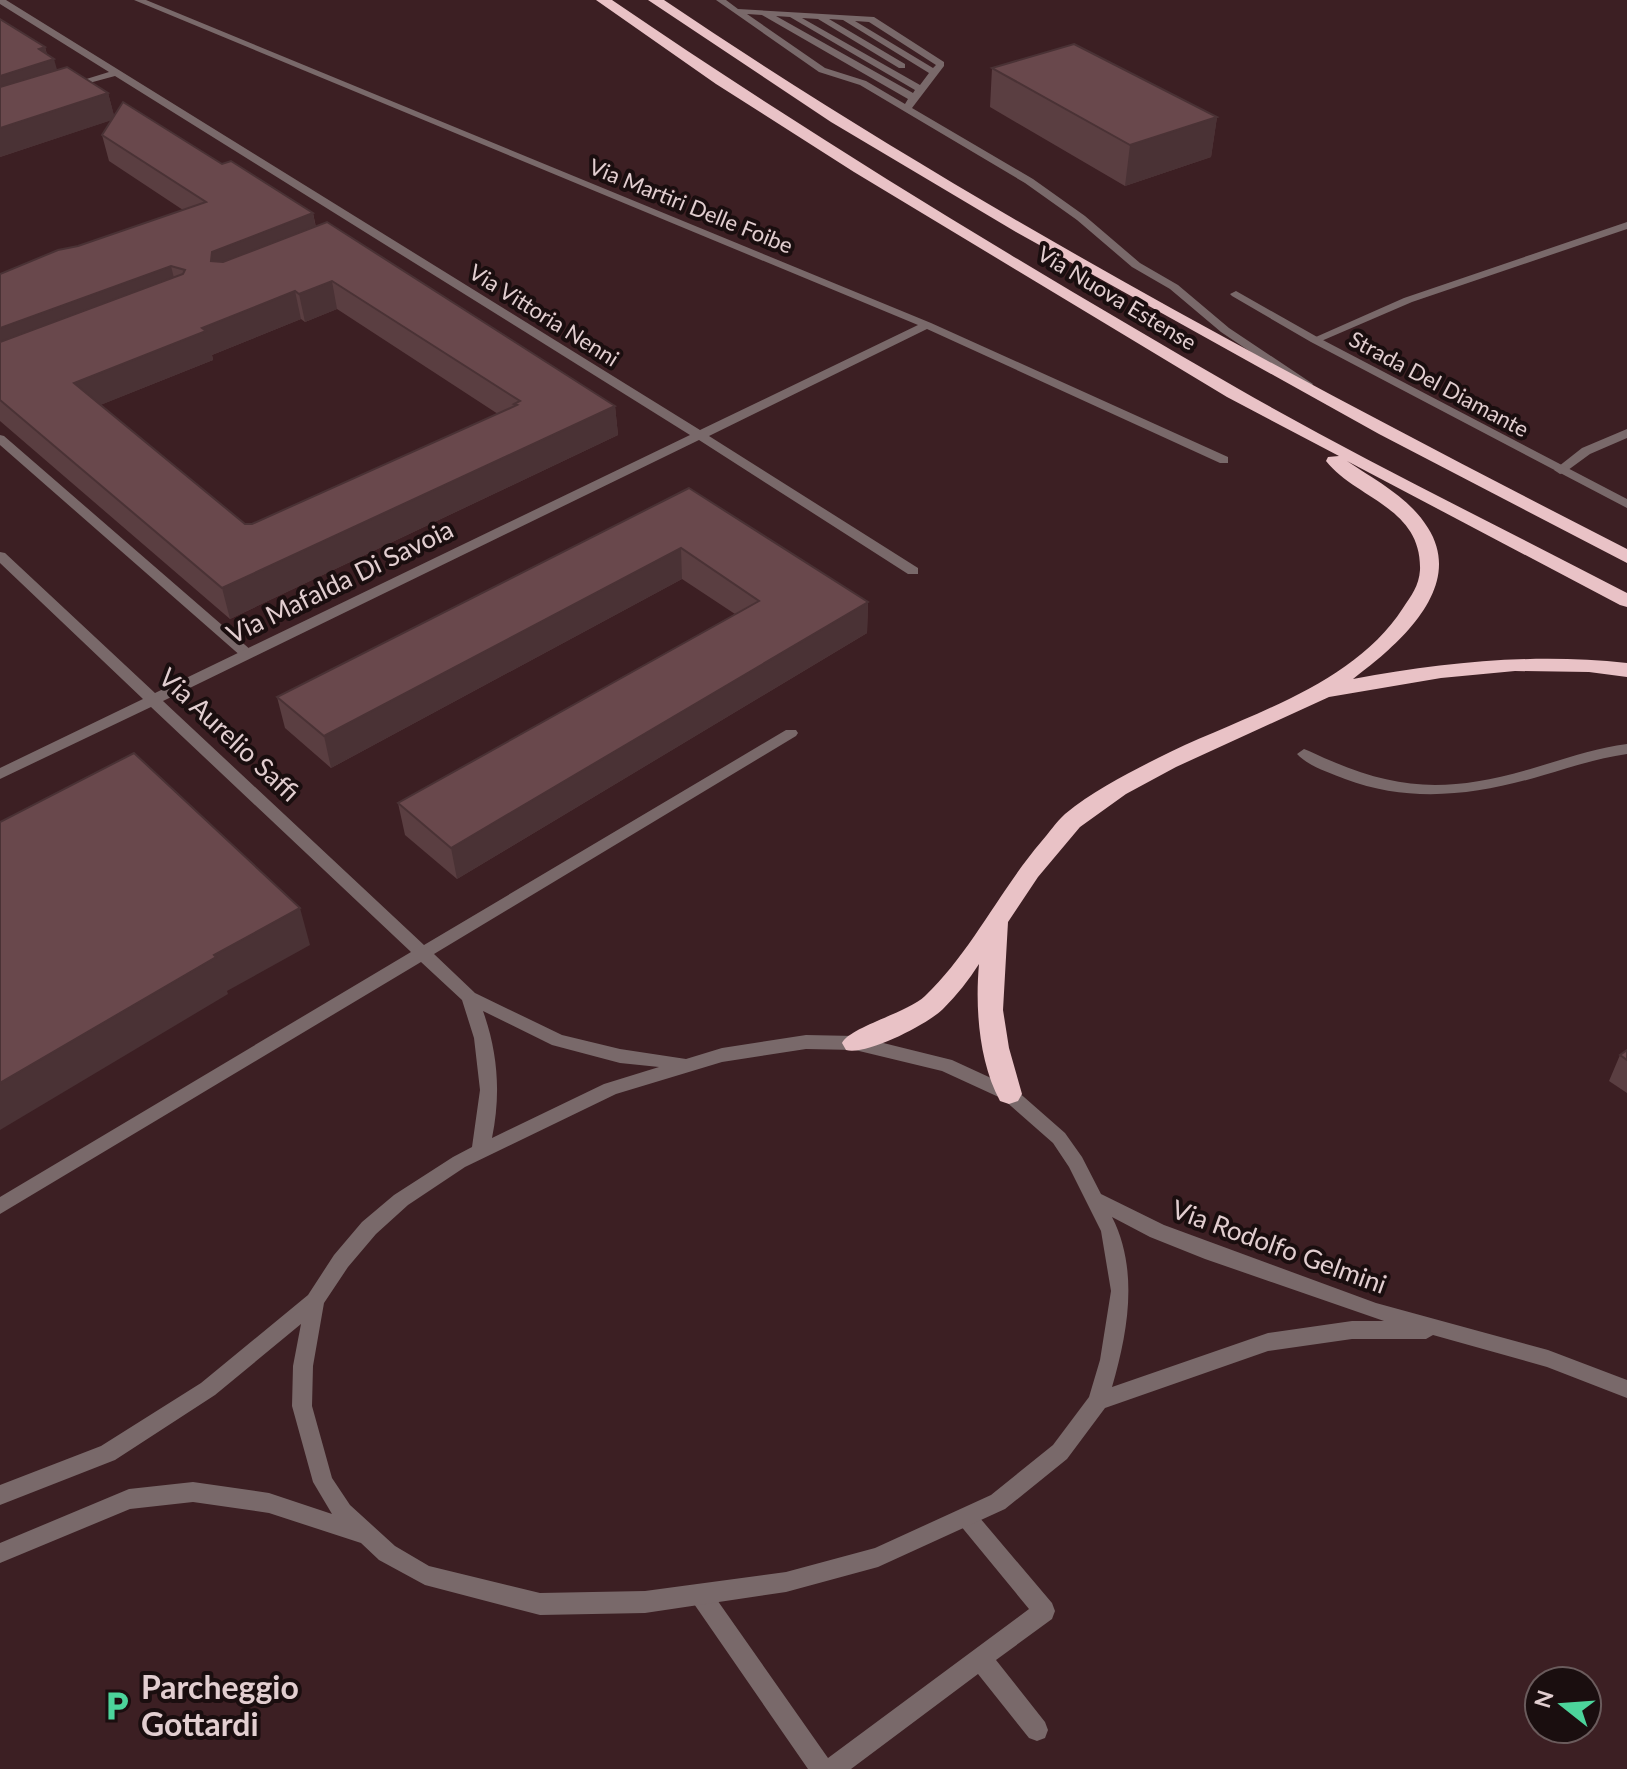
<svg xmlns="http://www.w3.org/2000/svg" width="1627" height="1769" font-family="Lato,sans-serif">
<rect width="100%" height="100%" fill="#3c1f23"/>
<g fill="none" stroke-linecap="round" stroke-linejoin="round">
<path fill="#79696a" fill-rule="evenodd" d="M716,0H726L738,9L874,17L944,62V66L912,108L1033,179L1085,216L1140,263L1178,285L1229,328L1313,384L1311,387H1303L1221,332L1170,289L1132,267L1077,220L1025,183L860,85L819,72ZM747,14L762,15L908,99L905,104L866,81L825,68ZM776,16L790,17L915,90L913,93ZM802,18L818,19L899,68H905V64L829,19L843,20L929,73L920,85ZM855,21L869,22L936,65L933,68Z
M1627,222V229L1412,302L1319,342L1309,340L1404,298Z
M1627,429V438L1590,454L1564,473L1560,474L1554,470L1582,448Z
M0,435L4,436L252,651L254,654L252,657H242L0,445Z
M1627,744V754C1598,758 1572,767 1544,775C1477,795 1412,804 1345,779C1330,773 1308,766 1297,754L1304,749L1309,751C1396,792 1445,794 1537,767C1567,758 1596,748 1627,744Z
M967,1508L974,1511L1052,1603L1055,1611L1052,1619L996,1660L1045,1722L1048,1730L1045,1738L1037,1741L1029,1738L978,1674L851,1769H808L692,1601L689,1594L692,1587L700,1584L708,1587L828,1758L1029,1609L960,1525L956,1518L960,1511Z"/>
<path fill="#79696a" fill-rule="evenodd" d="M0,0H6L700,430L918,325L134,0H146L931,323L1228,457V463H1220L927,329L709,436L918,568V574H908L699,440L163,701L424,945L786,730H796L798,733L796,736L434,954L475,993L562,1035L620,1049L686,1059L722,1048L806,1035L855,1036L952,1060L1015,1089L1065,1133L1082,1157L1101,1194L1164,1225L1376,1303L1548,1350L1627,1380V1398L1547,1367L1433,1335L1426,1339H1352L1268,1351L1105,1408L1067,1459L1005,1509L878,1567L786,1592L645,1613L540,1615L425,1585L379,1560L361,1543L269,1513L193,1502L130,1509L0,1563V1543L129,1489L193,1482L269,1493L332,1514L313,1482L292,1406L293,1366L301,1324L215,1395L115,1460L0,1505V1485L101,1446L201,1383L308,1295L334,1255L362,1222L394,1195L453,1157L472,1147L480,1090L474,1038L462,1000L421,962L0,1214V1197L411,952L151,707L0,779V768L143,699L0,563V552L5,553L155,693L690,435L115,76L67,89V85L109,72L0,4ZM483,1011L552,1045L620,1063L659,1067L604,1084L492,1138C501,1094 498,1053 483,1011ZM806,1049L855,1050L942,1071L1003,1099L1053,1143L1069,1167L1101,1231L1111,1291L1100,1360L1089,1397L1053,1445L991,1495L875,1548L786,1572L645,1591L540,1593L429,1566L395,1546L350,1505L332,1478L312,1406L313,1366L324,1303L348,1267L376,1234L408,1205L465,1167L616,1094L722,1062ZM1112,1217L1150,1237L1205,1259L1384,1321H1352L1268,1333L1112,1387C1128,1332 1139,1270 1112,1217Z
M1236,291L1319,338L1627,499V508L1311,342L1232,296L1230,294Z"/>
<path fill="#e9c2c6" fill-rule="evenodd" d="M596,0H612C814,138 1025,266 1237,388C1364,461 1497,525 1627,593V607L1620,605L1347,461C1375,480 1410,498 1428,528C1466,588 1397,646 1353,679C1445,662 1534,653 1627,663V677L1589,672L1515,671L1441,678L1329,697L1176,767L1126,794L1080,827L1038,877L1008,922L1003,1010L1009,1048L1022,1094L1018,1101L1009,1104L1000,1101C979,1062 975,1008 979,964C969,980 957,995 943,1009C928,1024 866,1056 846,1050L842,1043C850,1027 907,1013 925,996C971,952 1000,890 1041,842C1049,833 1056,822 1065,814C1093,791 1126,774 1158,758C1239,717 1352,688 1403,608C1411,596 1419,586 1420,570C1422,507 1356,499 1326,461L1328,457L1339,456L1227,397L854,172L716,84Z
M648,0H664C970,207 1299,381 1627,549V563L1379,434L1016,232L831,122Z"/>
</g>
<path fill="#5a3e41" fill-rule="evenodd" d="M0,19L45,47L47,54L57,70L108,93L114,116L222,164L313,213L316,227L615,406L618,435L230,619L0,421V274L183,210L109,161L102,135L111,120L0,157ZM337,309L498,414L252,524H245L100,405L213,360L212,355L301,319L305,322Z
M992,68L1217,117L1211,157L1125,186L990,107Z
M689,488L868,602L867,633L457,879L405,835L398,803L735,614L682,579L331,768L285,728L277,697Z
M1627,1050V1093L1609,1081L1620,1055Z"/>
<path fill="#4a3235" d="M45,47L48,60L54,59L61,84L0,104V76L39,49Z
M108,93L115,119L0,157V128Z
M1217,117L1211,157L1125,186L1130,145Z
M313,213L318,241L219,280L211,261L212,252Z
M171,266L178,294L0,360V328Z
M332,281L337,309L305,322L299,294Z
M295,291L301,319L212,355L213,360L83,412L74,383L202,328Z
M615,406L618,435L230,619L222,588Z
M681,548L682,579L331,768L324,736Z
M868,602L867,633L457,879L451,848Z
M300,908L310,945L227,991L228,994L0,1130V1083L214,955Z"/>
<path fill="#69484c" stroke="#4a3235" stroke-width="2" fill-rule="evenodd" d="M0,19L45,47L39,49L54,59L0,76Z
M1074,44L1217,117L1130,145L992,68Z
M67,67L108,93L0,128V87Z
M123,102L222,164L231,161L313,213L212,252L211,261L223,262L327,222L615,406L222,588L0,400V342L183,274L185,270L171,266L0,328V274L58,250L78,246L206,202L102,135ZM332,281L520,401L514,404L517,405L252,524H245L74,383L206,331L202,328L295,291L299,294Z
M689,488L868,602L451,848L398,803L759,601L681,548L324,736L277,697Z
M134,753L300,908L214,955L216,957L0,1083V822Z
M1627,1050V1060L1620,1055Z"/>
<defs>
<symbol id="parking-bare" viewBox="-9 -9 18 18"><path d="M-3.5-5.5H1a3.5 3.5 0 0 1 0 7H-1V5.5H-3.5ZM-1-3.4V-.6H.8a1.4 1.4 0 0 0 0-2.8Z" fill="#4cd49b" stroke="#1a0e0f" stroke-width="2.5" paint-order="stroke"/></symbol>
</defs>
<g fill-rule="evenodd">
<use href="#parking-bare" x="95" y="1684" width="44" height="44"/>
</g>
<g text-anchor="middle" stroke-width="8" stroke-linejoin="round" paint-order="stroke">
<g font-size="22" fill="#e2ced0" stroke="#1a0e0f">
<text transform="translate(691 206) rotate(22)" y="8">Via Martiri Delle Foibe</text>
<text transform="translate(1117 298) rotate(31)" y="8">Via Nuova Estense</text>
<text transform="translate(544 315) rotate(32)" y="8">Via Vittoria Nenni</text>
<text transform="translate(1439 384) rotate(28)" y="8">Strada Del Diamante</text>
</g>
<g font-size="26" fill="#e2ced0" stroke="#1a0e0f">
<text transform="translate(340 582) rotate(-26)" y="9">Via Mafalda Di Savoia</text>
<text transform="translate(229 735) rotate(43)" y="9">Via Aurelio Saffi</text>
<text transform="translate(1279 1247) rotate(20)" y="9">Via Rodolfo Gelmini</text>
</g>
<g font-size="32" font-weight="bold" fill="#e2ced0" stroke="#1a0e0f" text-anchor="start">
<text x="141" y="1699">Parcheggio<tspan x="141" dy="37">Gottardi</tspan></text>
</g>
</g>
<g transform="translate(1563 1705) rotate(287)"><circle r="38" fill="#1a0e0f" stroke="#6a5b5c" stroke-width="2"/>
<path d="M0-6L14 30L0 20L-14 30Z" fill="#4cd49b"/>
<text y="-12" font-size="22" font-weight="bold" text-anchor="middle" fill="#e2ced0">N</text>
</g>
</svg>
